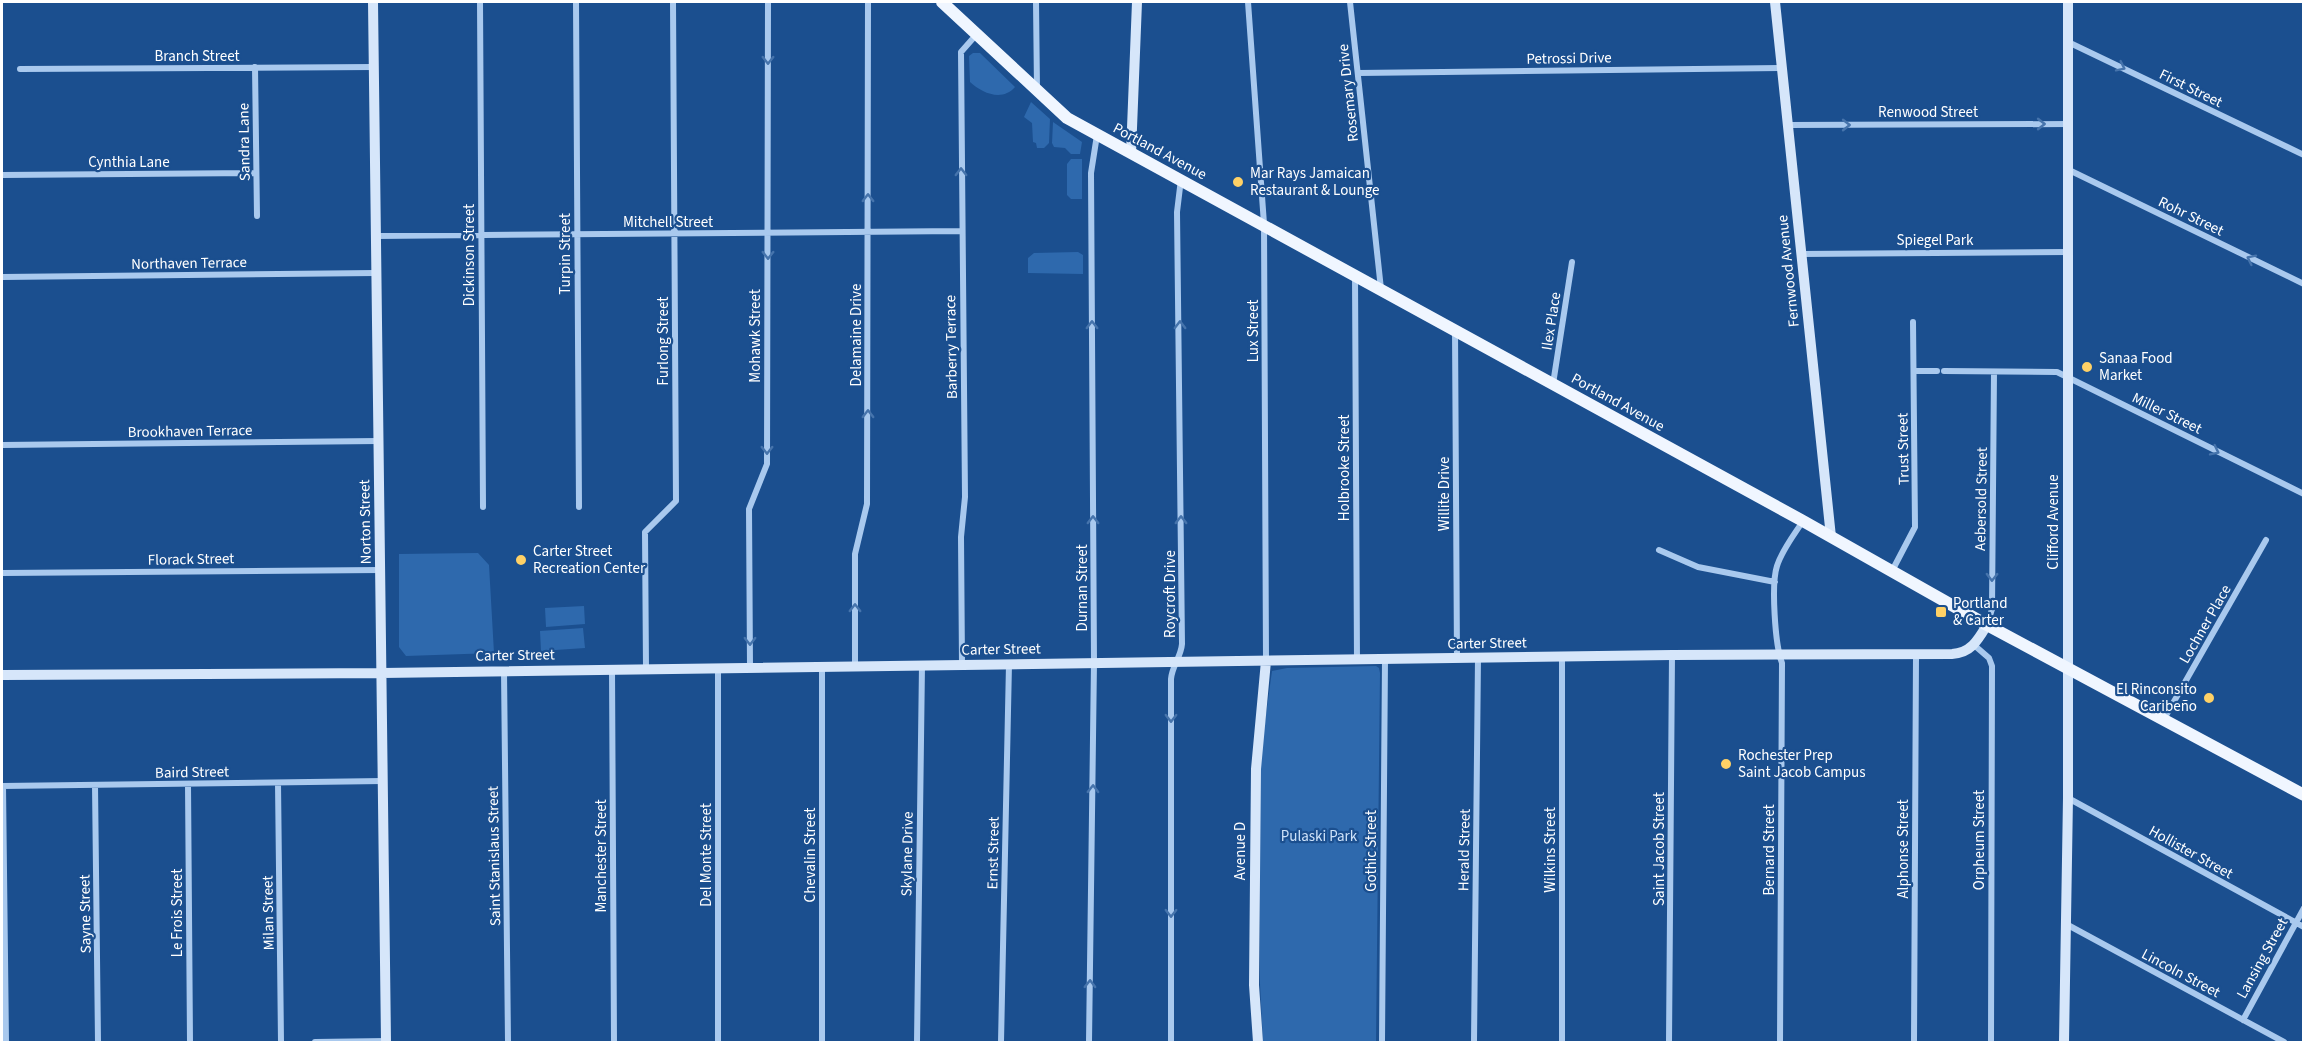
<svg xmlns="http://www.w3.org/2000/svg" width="2305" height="1044" font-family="'Source Sans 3',sans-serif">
<rect width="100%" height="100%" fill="#1b4f8f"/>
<path fill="#2e69ad" d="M973,53H980L1015,87C1002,102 982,93 970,82L969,56Z
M1031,102L1050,119L1049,143L1044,148H1037L1036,143L1033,142L1032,123L1024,117Z
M1053,122L1082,142L1080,154H1071L1065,148L1054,147L1052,143Z
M1071,159H1082V199H1071L1067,195V164Z
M1078,252L1083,255V274L1028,273V258L1034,253Z
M478,553L489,565L494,653L406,656L399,647V554Z
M584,606L585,624L546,627L545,608Z
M583,628L585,648L541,651L540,631Z
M1376,666L1379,668L1380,673L1376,1042H1263L1260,984V758L1272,671L1287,668Z"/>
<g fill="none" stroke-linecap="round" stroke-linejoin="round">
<path stroke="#a9c9ee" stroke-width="6" d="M480,2L483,507
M576,2L579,507
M1036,2L1037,89
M1248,2L1264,224L1266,661
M1350,2L1381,289
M2068,42L2304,155
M255,67L257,216
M20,69L374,67
M1358,73L1782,68
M1788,125L2069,124
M2069,170L2304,284
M2,175L256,173
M376,236L961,231
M1801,254L2068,252
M1355,276L1357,660
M2,277L376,273
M1455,330L1457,658
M1914,371H1937
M1944,371L2057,372L2304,494
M1553,384L1572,262
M2,445L379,441
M1659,550L1698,567L1775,582
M1892,571L1915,527L1913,322
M2,573L380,570
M1987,625L1992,609L1994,372
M1974,645L1989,658L1992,666L1991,1042
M1562,657V1042
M962,665L961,537L965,497L961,52L976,35
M855,666V554L867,504L868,2
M750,667L749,509L767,464L768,2
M822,667V1042
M612,669L614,1042
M646,669L645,532L676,501L673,2
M504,671L508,1042
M2164,719L2266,540
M278,783L281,1042
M188,784L190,1042
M95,785L98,1042
M2,786L383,781
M3,786L6,1042
M2068,798L2304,927
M2066,924L2284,1042
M2243,1020L2304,908
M315,1042L386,1041
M718,1042V668
M917,1042L922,665
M1001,1042L1009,664
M1089,1042L1094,662L1091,173L1097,135
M1171,1042V679C1172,666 1181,657 1182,644L1177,212L1181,179
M1382,1042L1385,659
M1474,1042L1478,658
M1669,1042L1672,655
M1780,1042L1782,663C1775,645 1771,584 1777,566C1782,550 1794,535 1803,521
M1914,1042L1916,655"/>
<path stroke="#d6e6fa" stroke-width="10" d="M373,2L386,1042
M1775,2L1831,537
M1131,153L1137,2
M2,675L382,673L1672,655L1952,654C1971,653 1978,640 1987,625
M1258,1042L1254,985L1256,769L1266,661
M2064,1042L2068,798V2"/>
<path stroke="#f0f6ff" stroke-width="12" d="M942,2L1067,118L1803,521L1987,625L2304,795"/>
</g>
<defs><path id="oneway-chevron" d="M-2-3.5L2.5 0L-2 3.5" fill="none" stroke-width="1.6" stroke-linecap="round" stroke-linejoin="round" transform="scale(1.5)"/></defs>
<g stroke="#4674ac">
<use href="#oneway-chevron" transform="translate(768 60) rotate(90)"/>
<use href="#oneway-chevron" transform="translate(2121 67) rotate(26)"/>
<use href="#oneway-chevron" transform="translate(2041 124)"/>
<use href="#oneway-chevron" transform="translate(1846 125)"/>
<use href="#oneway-chevron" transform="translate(961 172) rotate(-90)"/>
<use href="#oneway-chevron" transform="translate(868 198) rotate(-90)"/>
<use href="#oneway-chevron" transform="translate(768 255) rotate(90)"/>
<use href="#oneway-chevron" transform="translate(2251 259) rotate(-154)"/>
<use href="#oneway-chevron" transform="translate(1092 325) rotate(-90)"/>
<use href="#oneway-chevron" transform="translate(1180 325) rotate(-90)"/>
<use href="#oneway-chevron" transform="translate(868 414) rotate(-90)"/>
<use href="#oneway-chevron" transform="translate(767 450) rotate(90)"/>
<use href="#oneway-chevron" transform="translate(2215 451) rotate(26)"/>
<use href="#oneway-chevron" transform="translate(1093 520) rotate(-90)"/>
<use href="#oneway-chevron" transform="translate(1181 520) rotate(-90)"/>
<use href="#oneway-chevron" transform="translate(1992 577) rotate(91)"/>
<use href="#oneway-chevron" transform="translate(855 608) rotate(-90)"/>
<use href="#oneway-chevron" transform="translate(750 641) rotate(90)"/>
<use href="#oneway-chevron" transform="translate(1171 718) rotate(90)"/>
<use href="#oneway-chevron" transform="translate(1093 789) rotate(-89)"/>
<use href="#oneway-chevron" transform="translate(1171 913) rotate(90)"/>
<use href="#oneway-chevron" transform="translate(1090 984) rotate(-89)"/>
</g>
<g fill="#ffd166" stroke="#1b4f8f" stroke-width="2">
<circle cx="1238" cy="182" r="6"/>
<circle cx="2087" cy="367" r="6"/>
<circle cx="521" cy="560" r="6"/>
<rect x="1935" y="606" width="12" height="12" rx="3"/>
<circle cx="2209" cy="698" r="6"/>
<circle cx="1726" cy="764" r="6"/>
</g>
<g text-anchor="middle" stroke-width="4.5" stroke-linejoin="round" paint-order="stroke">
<g font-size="15" fill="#fff" stroke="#1b4f8f">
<text x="197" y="61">Branch Street</text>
<text transform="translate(1569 58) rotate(-1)" y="5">Petrossi Drive</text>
<text transform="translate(2191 88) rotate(26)" y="5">First Street</text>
<text transform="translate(1348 93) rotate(-96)" y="5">Rosemary Drive</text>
<text x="1928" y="117">Renwood Street</text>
<text transform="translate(244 142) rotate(-91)" y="5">Sandra Lane</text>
<text transform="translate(1160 151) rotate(28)" y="5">Portland Avenue</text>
<text x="129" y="167">Cynthia Lane</text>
<text transform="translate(2191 216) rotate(26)" y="5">Rohr Street</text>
<text x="668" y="227">Mitchell Street</text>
<text x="1935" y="245">Spiegel Park</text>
<text transform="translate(565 254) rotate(-90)" y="5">Turpin Street</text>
<text transform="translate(469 255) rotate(-90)" y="5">Dickinson Street</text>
<text transform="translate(189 263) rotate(-1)" y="5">Northaven Terrace</text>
<text transform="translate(1788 271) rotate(-96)" y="5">Fernwood Avenue</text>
<text transform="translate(1551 321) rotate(-81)" y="5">Ilex Place</text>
<text transform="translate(1253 331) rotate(-90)" y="5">Lux Street</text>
<text transform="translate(856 335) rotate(-90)" y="5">Delamaine Drive</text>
<text transform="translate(755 336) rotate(-90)" y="5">Mohawk Street</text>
<text transform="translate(663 341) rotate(-90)" y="5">Furlong Street</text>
<text transform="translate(951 347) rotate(-91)" y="5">Barberry Terrace</text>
<text transform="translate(1618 402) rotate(29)" y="5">Portland Avenue</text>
<text transform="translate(2167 413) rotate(26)" y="5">Miller Street</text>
<text transform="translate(190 431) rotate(-1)" y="5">Brookhaven Terrace</text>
<text transform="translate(1903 449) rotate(-91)" y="5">Trust Street</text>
<text transform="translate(1344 468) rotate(-90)" y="5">Holbrooke Street</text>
<text transform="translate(1444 494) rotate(-90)" y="5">Willite Drive</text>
<text transform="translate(1981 499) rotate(-89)" y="5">Aebersold Street</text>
<text transform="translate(365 522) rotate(-91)" y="5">Norton Street</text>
<text transform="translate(2053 522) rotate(-90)" y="5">Clifford Avenue</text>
<text transform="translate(191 559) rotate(-1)" y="5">Florack Street</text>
<text transform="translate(1082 588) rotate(-90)" y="5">Durnan Street</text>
<text transform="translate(1170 594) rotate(-90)" y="5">Roycroft Drive</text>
<text transform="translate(2205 624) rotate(-60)" y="5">Lochner Place</text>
<text transform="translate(1487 643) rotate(-1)" y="5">Carter Street</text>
<text transform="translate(1001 649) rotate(-1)" y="5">Carter Street</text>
<text transform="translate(515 655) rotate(-1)" y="5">Carter Street</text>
<text transform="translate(192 772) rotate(-1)" y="5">Baird Street</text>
<text transform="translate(1979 840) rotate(-90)" y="5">Orpheum Street</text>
<text transform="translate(1659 849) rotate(-90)" y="5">Saint Jacob Street</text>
<text transform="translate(1903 849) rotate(-90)" y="5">Alphonse Street</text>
<text transform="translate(1464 850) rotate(-89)" y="5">Herald Street</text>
<text transform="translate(1550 850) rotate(-90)" y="5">Wilkins Street</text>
<text transform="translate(1769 850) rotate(-90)" y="5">Bernard Street</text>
<text transform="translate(1240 851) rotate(-90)" y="5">Avenue D</text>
<text transform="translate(1371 851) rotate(-90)" y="5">Gothic Street</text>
<text transform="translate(2191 852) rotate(29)" y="5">Hollister Street</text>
<text transform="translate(993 853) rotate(-89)" y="5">Ernst Street</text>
<text transform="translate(907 854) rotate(-89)" y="5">Skylane Drive</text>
<text transform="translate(706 855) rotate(-90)" y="5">Del Monte Street</text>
<text transform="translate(810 855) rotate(-90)" y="5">Chevalin Street</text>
<text transform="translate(494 856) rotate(-91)" y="5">Saint Stanislaus Street</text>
<text transform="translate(601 856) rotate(-90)" y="5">Manchester Street</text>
<text transform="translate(177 913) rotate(-90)" y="5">Le Frois Street</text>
<text transform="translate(268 913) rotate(-91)" y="5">Milan Street</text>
<text transform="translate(85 914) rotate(-91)" y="5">Sayne Street</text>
<text transform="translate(2262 958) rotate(-61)" y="5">Lansing Street</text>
<text transform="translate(2181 973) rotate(28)" y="5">Lincoln Street</text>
</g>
<g font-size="15" fill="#fff" stroke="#1b4f8f" text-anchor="start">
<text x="1250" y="178">Mar Rays Jamaican<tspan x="1250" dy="17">Restaurant &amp; Lounge</tspan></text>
<text x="2099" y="363">Sanaa Food<tspan x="2099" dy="17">Market</tspan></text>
<text x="533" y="556">Carter Street<tspan x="533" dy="17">Recreation Center</tspan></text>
<text x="1953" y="608">Portland<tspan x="1953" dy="17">&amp; Carter</tspan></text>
<text x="2197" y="694" text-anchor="end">El Rinconsito<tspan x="2197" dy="17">Caribeño</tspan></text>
<text x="1738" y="760">Rochester Prep<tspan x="1738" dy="17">Saint Jacob Campus</tspan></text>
</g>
<g font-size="15" fill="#cfe3fa" stroke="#1b4f8f">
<text x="1319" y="841">Pulaski Park</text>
</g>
</g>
<rect width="2305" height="1044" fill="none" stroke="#ffffff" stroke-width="6"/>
</svg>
